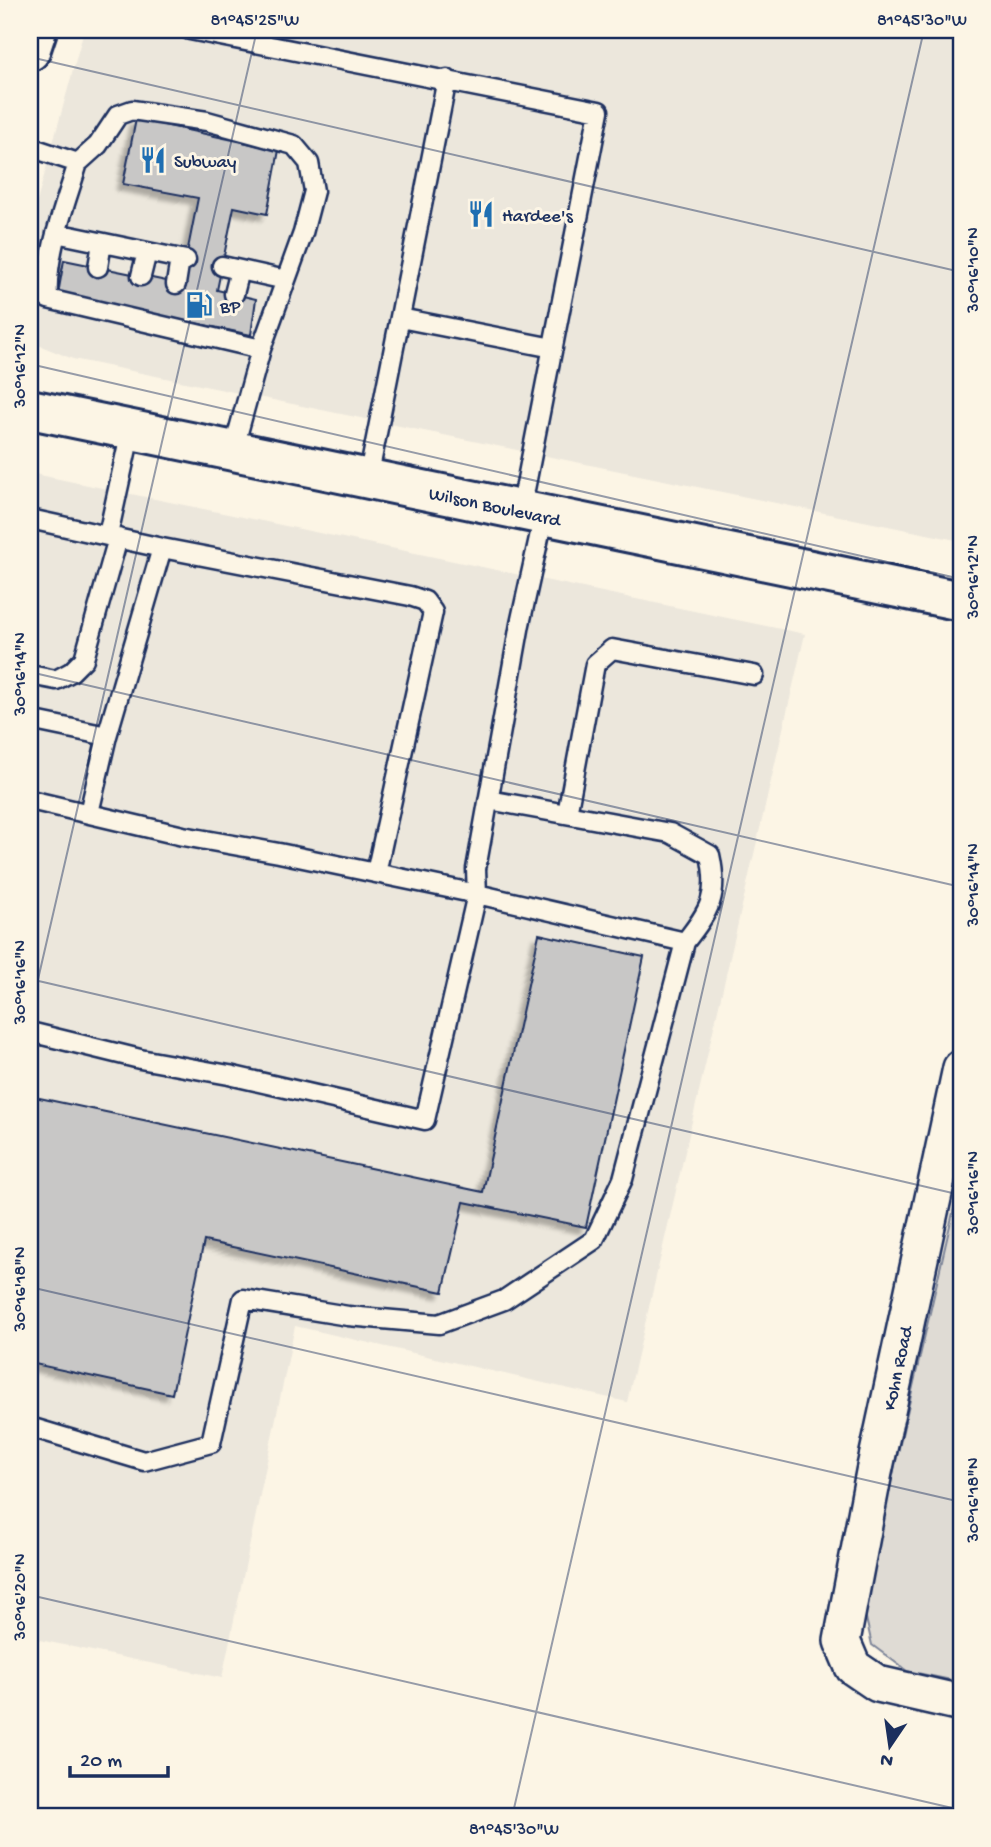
<svg xmlns="http://www.w3.org/2000/svg" width="991" height="1847" font-family="'Gochi Hand',sans-serif">
<defs>
<filter id="shadow"><feDropShadow dx="-6" dy="6" stdDeviation="2" flood-color="#0004"/></filter>
</defs>
<rect width="100%" height="100%" fill="#fcf5e5"/>
<filter id="ink" filterUnits="userSpaceOnUse"><feTurbulence type="fractalNoise" baseFrequency=".0143" numOctaves="2"/><feDisplacementMap in="SourceGraphic" scale="14" xChannelSelector="R" yChannelSelector="G"/><feConvolveMatrix kernelMatrix="1 2 1 2 8 2 1 2 1" color-interpolation-filters="sRGB"/></filter>
<g filter="url(#ink)">
<path fill="#ece7dc" d="M84,30H961V541L73,359L31,342L30,227Z
M30,473L805,634L627,1402L295,1326L222,1678L30,1638Z"/>
<path fill="#dfdbd4" stroke="#7d8599" stroke-width="2" d="M956,1199L961,1201V1682L907,1671L872,1645L863,1605Z"/>
<path fill="#c8c7c6" stroke="#1b2f5e" stroke-width="2" filter="url(#shadow)" d="M136,119L279,150L267,214L234,207L217,290L256,299L251,335L58,294L64,260L181,284L198,198L123,184Z
M539,934L644,957L586,1227L464,1202L443,1292L204,1241L172,1394L30,1363V1096L483,1192Z"/>
<g fill="none" stroke-linecap="round" stroke-linejoin="round">
<defs>
<path id="lane" d="M190,30L599,111L521,510
M30,147L78,163C65,206 45,254 48,299L261,349L233,451
M78,163L98,145L118,115L132,110L207,121L294,145L309,163L314,191L303,233L261,349
M56,233L186,260
M222,266L286,280
M98,267L102,243
M141,276L147,252
M176,284L180,259
M234,294L240,270
M400,318L553,348
M368,479L447,79
M30,519L162,548
M108,535L131,430
M30,675L56,680L71,672L84,659L118,538
M30,720L107,736
M30,800L183,836L279,853L477,894L685,942
M89,813L107,736L162,548L410,596L425,601L433,612L376,873
M567,814L595,664L612,649L754,675
M30,1032L140,1059L229,1075L425,1120L477,894L476,869L520,624L544,515
M30,1427L144,1461L211,1443L243,1299L348,1316L439,1324L504,1300L594,1240L623,1179L685,942C710,910 719,896 710,855L670,833L489,800"/>
<path id="street" d="M961,1068L874,1472L842,1641L853,1667L878,1684L961,1703"/>
<path id="secondary" d="M30,51L37,30
M30,409L961,601"/>
</defs>
<use href="#lane" stroke="#1b2f5e" stroke-width="23"/>
<use href="#street" stroke="#1b2f5e" stroke-width="40"/>
<use href="#secondary" stroke="#1b2f5e" stroke-width="44"/>
<use href="#lane" stroke="#fcf5e5" stroke-width="18"/>
<use href="#street" stroke="#fcf5e5" stroke-width="35"/>
<use href="#secondary" stroke="#fcf5e5" stroke-width="38"/>
</g>
</g>
<path fill="none" stroke="#1b2f5e" stroke-width="2" stroke-opacity="0.45" d="M30,57L961,272M30,364L961,579M30,672L961,887M30,979L961,1195M30,1014L257,30M30,1287L961,1502M30,1595L961,1810M512,1817L924,30"/>
<defs>
<symbol id="restaurant-bare" viewBox="-9 -9 18 18"><path d="M-5-6h1v4h1v-4h1v4h1v-4h1v5L-1.5 .5V6h-2V.5L-5-1ZM5-6V6H3V1.5H1.5Q1.5-4 5-6Z" fill="#1f6fb2" stroke="#fcf5e5" stroke-width="2.5" paint-order="stroke"/></symbol>
<symbol id="fuel-bare" viewBox="-9 -9 18 18"><path d="M-5.5-6h7V0h2V4h1.3V-2.5L3-4.5l.8-.8L6-3V5H2.5V1h-1V6h-7ZM-4.2-4.7v3.2H.2V-4.7Z" fill="#1f6fb2" stroke="#fcf5e5" stroke-width="2.5" paint-order="stroke"/></symbol>
</defs>
<g fill-rule="evenodd">
<use href="#restaurant-bare" x="134" y="141" width="38" height="38"/>
<use href="#restaurant-bare" x="462" y="195" width="38" height="38"/>
<use href="#fuel-bare" x="180" y="286" width="38" height="38"/>
</g>
<g text-anchor="middle" stroke-width="6" stroke-linejoin="round" paint-order="stroke">
<g font-size="19" fill="#1b2f5e" stroke="#fcf5e5" text-anchor="start">
<text x="174" y="167">Subway</text>
<text x="502" y="221">Hardee's</text>
<text x="220" y="312">BP</text>
</g>
<g font-size="19" fill="#1b2f5e" stroke="#fcf5e5">
<text transform="translate(495 505) rotate(12)" y="7">Wilson Boulevard</text>
<text transform="translate(896 1368) rotate(-78)" y="7">Kohn Road</text>
</g>
</g>
<rect width="991" height="1847" fill="none" stroke="#fcf5e5" stroke-width="77"/>
<g transform="translate(890 1746) rotate(193)" stroke="#fcf5e5" stroke-width="5" paint-order="stroke">
<path d="M0-5L12 26L0 18L-12 26Z" fill="#1b2f5e"/>
<text y="-10" font-size="19" font-weight="bold" text-anchor="middle" fill="#1b2f5e">N</text>
</g>
<path d="M70 1766v10h98v-10" fill="none" stroke="#1b2f5e" stroke-width="3.5"/>
<text x="80" y="1766" font-size="21" fill="#1b2f5e" stroke="#fcf5e5" stroke-width="5" paint-order="stroke">20 m</text>
<rect x="38" y="38" width="915" height="1770" fill="none" stroke="#1b2f5e" stroke-width="2.5"/>
<g font-size="18" text-anchor="middle" fill="#1b2f5e">
<text x="255" y="25">81°45'25"W</text>
<text x="922" y="25">81°45'30"W</text>
<text transform="translate(972 270) rotate(-90)" y="6">30°16'10"N</text>
<text transform="translate(19 366) rotate(-90)" y="6">30°16'12"N</text>
<text transform="translate(972 577) rotate(-90)" y="6">30°16'12"N</text>
<text transform="translate(19 674) rotate(-90)" y="6">30°16'14"N</text>
<text transform="translate(972 885) rotate(-90)" y="6">30°16'14"N</text>
<text transform="translate(19 982) rotate(-90)" y="6">30°16'16"N</text>
<text transform="translate(972 1193) rotate(-90)" y="6">30°16'16"N</text>
<text transform="translate(19 1289) rotate(-90)" y="6">30°16'18"N</text>
<text transform="translate(972 1500) rotate(-90)" y="6">30°16'18"N</text>
<text transform="translate(19 1597) rotate(-90)" y="6">30°16'20"N</text>
<text x="514" y="1834">81°45'30"W</text>
</g>
</svg>
